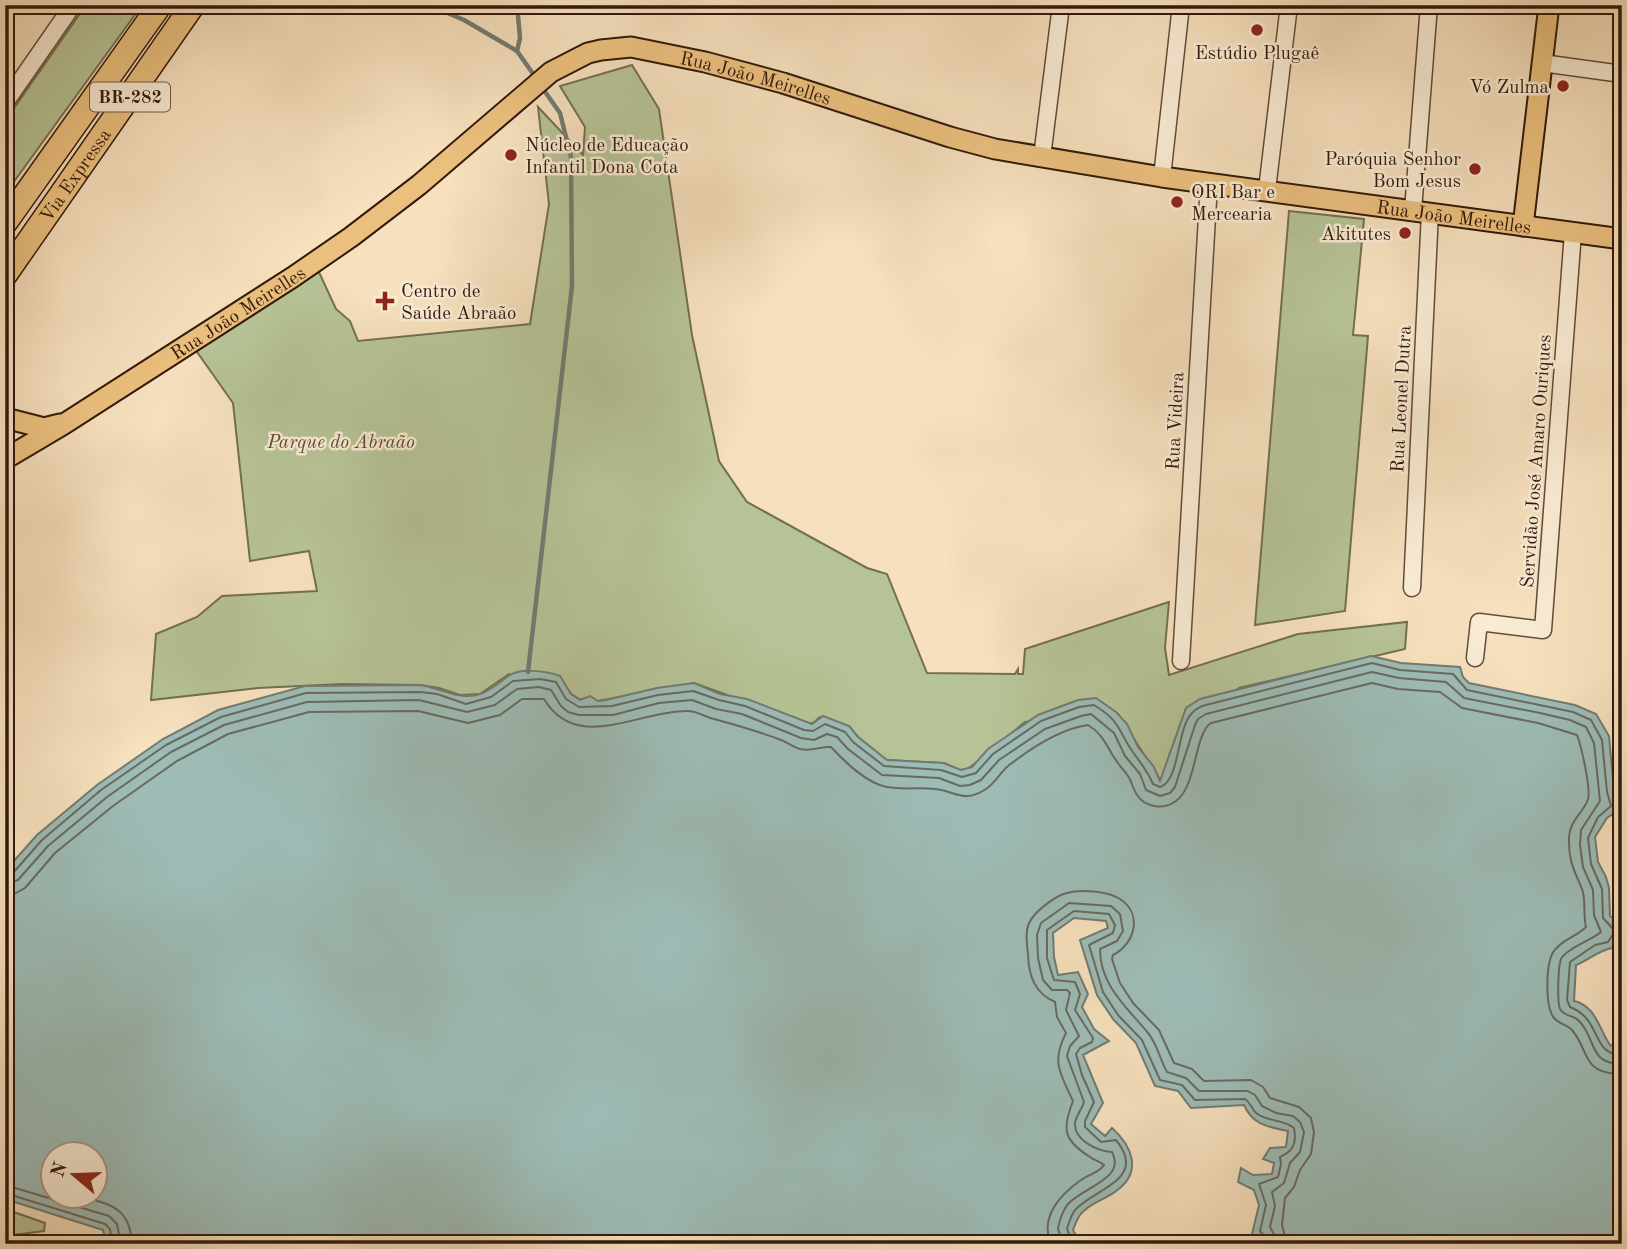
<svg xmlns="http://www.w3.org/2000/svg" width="1627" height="1249" font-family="'Old Standard TT',serif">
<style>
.green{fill:#b6c396;stroke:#746e51;stroke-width:2}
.water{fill:#9dbcb6;stroke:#727b72;stroke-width:2;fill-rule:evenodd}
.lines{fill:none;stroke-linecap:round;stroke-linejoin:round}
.shore{stroke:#686a61;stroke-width:2}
.stream{stroke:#727b72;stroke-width:4.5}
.minor-casing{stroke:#634b38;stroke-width:19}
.major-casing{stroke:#32190c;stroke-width:23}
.highway-casing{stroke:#32190c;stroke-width:26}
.minor{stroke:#f9ebd4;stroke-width:16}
.major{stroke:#ebc07e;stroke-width:19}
.highway{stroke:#ebc07e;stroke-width:23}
.poi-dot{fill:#8f2418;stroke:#f9ebd4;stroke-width:2.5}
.labels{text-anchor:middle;stroke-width:5;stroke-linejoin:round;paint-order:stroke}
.shield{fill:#f9ebd4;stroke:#6e5848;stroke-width:2}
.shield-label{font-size:18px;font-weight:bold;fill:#32190c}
.poi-label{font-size:19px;fill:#32190c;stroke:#f9ebd4;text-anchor:end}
.street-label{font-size:19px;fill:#32190c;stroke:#f9ebd4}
.park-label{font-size:19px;font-style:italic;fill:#5a4c35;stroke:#f9ebd4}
</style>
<rect width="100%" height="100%" fill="#f6e0bd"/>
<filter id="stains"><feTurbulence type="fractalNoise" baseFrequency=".00286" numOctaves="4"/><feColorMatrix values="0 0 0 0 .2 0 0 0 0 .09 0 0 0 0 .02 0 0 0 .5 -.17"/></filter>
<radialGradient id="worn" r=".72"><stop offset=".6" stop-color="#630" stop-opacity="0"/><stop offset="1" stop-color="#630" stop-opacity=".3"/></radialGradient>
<g class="green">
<path d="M86,5H142L5,194V121Z"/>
<path d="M632,65L659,109L692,335L719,461L747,502L867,568L887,574L927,673L1015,674L1018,669V674H1023L1025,649L1169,602L1165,648L1169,675L1298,634L1407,622L1405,649L1239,688L1173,747L1161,781L1118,714L1025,722L968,769L960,770L944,763L886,760L858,737L849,726L820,717L813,723H806L694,683L598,701L579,699L571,694L509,674L480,694L460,695L439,688L420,685L342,684L258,688L151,700L156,634L197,617L222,596L317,591L309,551L250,561L233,403L195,349L318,270L336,309L350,321L358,341L530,324L549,204L538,107L583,155L585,127L560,86Z"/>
<path d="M1289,211L1364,219L1353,335L1368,336L1345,611L1255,625Z"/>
<path d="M5,1209L45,1223L44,1231L5,1236Z"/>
</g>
<path class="water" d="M1371,656L1401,663L1460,667L1463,677L1469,683L1575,705L1596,714L1609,736L1614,791L1620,809L1607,818L1595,837L1598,862L1606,877L1609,888L1610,916L1620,923L1621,931L1612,948C1597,951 1589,960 1576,965L1574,1001C1596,1006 1599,1029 1610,1045L1622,1048V1093L1618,1102L1622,1104V1244H1263L1252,1234L1259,1205L1254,1190L1238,1182L1241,1168L1253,1175L1272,1174L1274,1163L1263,1159L1270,1148L1286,1147L1288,1131C1268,1127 1253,1125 1244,1105L1191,1108L1178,1091L1155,1086L1136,1043L1113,1019L1097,995L1080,940L1108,928L1106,921L1074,918L1053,933L1054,957L1058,975L1078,972L1088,994L1082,1007L1094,1029L1109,1041L1083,1055L1103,1103L1091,1124L1105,1136L1112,1128C1132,1146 1143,1172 1116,1191C1105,1200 1089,1203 1080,1215C1077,1219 1075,1225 1073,1230L1081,1244H106L103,1230L5,1199V871L37,835L97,785L163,739L218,710L305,686L420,685C436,687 454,697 468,696C485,696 494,686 507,677C519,667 546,671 560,676L571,694L580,700L590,696L598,701L606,700L657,688L694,683L720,694L747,699L812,724L823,716L849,726L858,737L887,760L943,763L961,770L972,767L988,749L1038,715L1078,700L1096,698L1116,712L1127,724L1138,747L1154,767L1160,781L1186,708L1200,699ZM52,1154H94V1196H52Z"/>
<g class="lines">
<g class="shore">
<path d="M5,875L13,873L42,840L101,790L166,745L221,717L306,693L420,692L437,694L466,704L491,697L513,681L540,679L556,682L566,699L579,707L612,706L658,695L693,691L719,700L745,706L804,730L813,731L825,724L845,732L853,742L884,766L941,770L962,777L976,773L993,754L1041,721L1079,707L1094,705C1120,721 1117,728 1132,751C1140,762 1147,770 1153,784L1160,787C1181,780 1176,727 1193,712C1195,709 1199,708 1202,706L1372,663L1400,670L1453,674L1467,690L1573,712L1591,720L1602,740L1607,792L1611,806L1598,817L1588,838L1591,864L1602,889L1603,918L1615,931L1608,942L1595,945L1570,962L1567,1000L1570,1007C1602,1019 1591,1055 1622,1055"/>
<path d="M5,884L18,880L48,846L107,797L171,752L224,725L307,702L419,700L467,712L495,705L517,689L539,687L551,690L561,706L568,712L579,715H613L659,703L692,700L716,709L742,714L801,738L814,740L827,734L837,737L848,749L882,775L939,778L960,786L970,785L981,780L999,760L1045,729L1081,716L1091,714L1114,733L1125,756L1140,774L1146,790L1160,796L1170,793L1175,787L1195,725L1198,719L1206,714L1372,672L1399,678L1446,682L1464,698L1540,713L1570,720L1586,727L1594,743L1600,801L1581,830L1580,845L1583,867L1593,890L1594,915L1601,932C1592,940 1567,948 1561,959C1558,967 1557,1002 1560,1009C1565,1017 1573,1015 1578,1020C1597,1037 1587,1064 1622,1064"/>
<path d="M5,894L16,893L25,888L55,853L113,806L177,761L228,734L309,712L418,711L468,723L500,715L522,699H544C577,754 639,710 688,711C697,711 705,717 714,719C736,725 758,731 781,740C787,742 793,747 800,749C812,752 821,746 831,747C845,762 866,783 887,787C903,790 919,787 935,789C956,791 963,804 986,789C995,783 1000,773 1008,766C1031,748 1059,729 1088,725C1105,735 1107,749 1118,763C1121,768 1125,771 1128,776C1132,782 1133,789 1137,795C1146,808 1164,810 1176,801C1197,786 1194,734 1211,723L1372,683L1398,689L1440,692L1462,708L1538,723L1577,735C1581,745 1591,788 1588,799C1584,812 1570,820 1569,837C1568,860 1574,870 1582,889C1586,898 1583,915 1586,927C1576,937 1559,941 1552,954C1546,967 1545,1007 1554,1018C1559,1024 1568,1025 1572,1030C1590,1051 1581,1074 1622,1074"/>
<path d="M5,1185L109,1216L117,1224L121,1244"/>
<path d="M5,1193L105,1224L110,1229L112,1244"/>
<path d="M81,1196C111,1205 130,1207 132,1244"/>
<path d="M1051,1244C1039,1217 1061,1194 1081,1180C1089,1174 1099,1173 1104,1165C1100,1161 1095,1161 1090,1157C1063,1140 1062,1129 1073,1101C1060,1073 1051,1062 1066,1033L1057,1017L1055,1002C1035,993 1029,977 1028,955C1027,944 1025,932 1029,923C1035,911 1055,896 1067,893C1080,889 1108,891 1120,899C1143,914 1135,944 1113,955L1112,959L1120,983L1133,1003L1159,1030L1174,1063L1192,1069L1204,1081L1251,1080L1263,1087L1270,1098L1299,1107L1311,1118L1314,1132L1311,1154L1300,1170L1294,1187L1285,1198L1282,1225L1287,1244"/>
<path d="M1063,1244L1058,1229C1059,1221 1063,1210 1068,1204C1085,1186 1126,1179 1112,1152C1098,1151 1074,1141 1075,1123C1076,1116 1082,1109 1084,1102L1067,1056L1070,1046L1079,1036L1066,1010L1070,993L1067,990H1052L1043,980L1038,958L1037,935L1041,923L1069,903L1111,906L1120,914L1123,931L1117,941L1100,949C1100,986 1127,1007 1148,1033C1157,1043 1160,1060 1167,1072L1186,1078L1199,1091H1248L1255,1095L1262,1106L1276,1113L1293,1116L1300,1122L1304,1132L1300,1152L1290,1163L1284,1183L1272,1192L1275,1206L1270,1227L1275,1236L1276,1244"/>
<path d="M1073,1244L1067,1229C1069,1223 1071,1214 1076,1209C1096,1188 1148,1179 1116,1140L1101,1142L1085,1127V1121L1094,1102L1082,1075L1076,1054L1080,1048L1092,1042L1093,1038L1075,1010L1080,994L1075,982L1054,980L1047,958V930L1074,911L1109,914L1115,925L1113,933L1089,945L1103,992L1118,1015L1142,1040L1160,1080L1182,1085L1195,1100L1245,1099C1251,1103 1251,1108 1256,1113C1267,1122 1284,1119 1294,1128C1297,1144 1293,1151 1280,1157L1281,1164L1278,1177L1259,1184L1266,1205L1260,1231L1266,1238L1267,1244"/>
</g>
<g class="stream">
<path d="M429,5L464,20L517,51"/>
<path d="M517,5L520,38L517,51L536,78"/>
<path d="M528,672L572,286L571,157L560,113L541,86"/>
</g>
<g class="minor-casing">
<g id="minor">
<path d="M1542,63L1622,74"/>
<path d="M5,103L73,5"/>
<path d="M1042,157L1061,5"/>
<path d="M1162,177L1181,5"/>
<path d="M1267,190L1289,5"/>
<path d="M1413,210L1429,5"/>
<path d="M1412,588L1430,212"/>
<path d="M1475,658L1479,622L1543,630L1573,232"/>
<path d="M1181,661L1209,183"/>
</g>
</g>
<g class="major-casing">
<g id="major">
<path d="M1523,226L1549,5"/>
<path d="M5,418L44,428L60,424"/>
<path id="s1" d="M5,459L64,424L293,277L351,237L419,185L551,72L588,53L601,50L631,47L705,62L783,83L950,137L995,149L1162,177L1622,239"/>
</g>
</g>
<g class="highway-casing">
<g id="highway">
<path d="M5,223L160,5"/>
<path id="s2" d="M5,275L193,5"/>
</g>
</g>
<use href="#minor" class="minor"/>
<use href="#major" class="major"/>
<use href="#highway" class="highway"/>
</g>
<g class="poi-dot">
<circle cx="1257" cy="30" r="7"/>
<circle cx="1563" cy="86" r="7"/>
<circle cx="511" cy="155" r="7"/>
<circle cx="1475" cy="169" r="7"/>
<circle cx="1177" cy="202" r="7"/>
<circle cx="1405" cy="233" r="7"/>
<path d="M381.5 290.5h7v7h7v7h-7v7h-7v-7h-7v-7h7z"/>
</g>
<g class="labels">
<rect class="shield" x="90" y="82.5" width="80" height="29" rx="5"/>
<g class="shield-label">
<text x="130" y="103">BR-282</text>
</g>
<g class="poi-label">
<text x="1257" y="59" text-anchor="middle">Estúdio Plugaê</text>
<text x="1549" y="93">Vó Zulma</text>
<text x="525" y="151" text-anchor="start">Núcleo de Educação<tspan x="525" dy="22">Infantil Dona Cota</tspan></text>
<text x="1461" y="165">Paróquia Senhor<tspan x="1461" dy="22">Bom Jesus</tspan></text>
<text x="1191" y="198" text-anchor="start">ORI Bar e<tspan x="1191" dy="22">Mercearia</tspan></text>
<text x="1391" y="240">Akitutes</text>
<text x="401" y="297" text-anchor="start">Centro de<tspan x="401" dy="22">Saúde Abraão</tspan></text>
</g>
<g class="street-label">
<text dy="7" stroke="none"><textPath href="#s1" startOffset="884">Rua João Meirelles</textPath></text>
<text dy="7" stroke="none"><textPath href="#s2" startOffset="122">Via Expressa</textPath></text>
<text dy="7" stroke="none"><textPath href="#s1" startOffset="1598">Rua João Meirelles</textPath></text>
<text dy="7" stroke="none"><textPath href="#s1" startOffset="275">Rua João Meirelles</textPath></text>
<text transform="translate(1400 399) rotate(-87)" y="7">Rua Leonel Dutra</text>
<text transform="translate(1174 421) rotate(-87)" y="7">Rua Videira</text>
<text transform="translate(1535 461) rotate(-86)" y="7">Servidão José Amaro Ouriques</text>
</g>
<g class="park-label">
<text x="341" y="448">Parque do Abraão</text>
</g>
</g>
<rect width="1627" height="1249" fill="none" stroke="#f6e0bd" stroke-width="28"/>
<rect x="7" y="7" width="1613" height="1235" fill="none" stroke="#32190c" stroke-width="3.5"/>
<rect x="14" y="14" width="1599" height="1221" fill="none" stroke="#32190c" stroke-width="2"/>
<g transform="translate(74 1175) rotate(289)"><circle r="33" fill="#f9ebd4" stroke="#a99784" stroke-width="2"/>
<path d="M0-5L12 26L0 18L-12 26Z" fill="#8f2418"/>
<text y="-10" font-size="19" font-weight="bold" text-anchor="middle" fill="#32190c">N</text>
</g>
<rect width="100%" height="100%" filter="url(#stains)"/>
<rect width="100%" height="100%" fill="url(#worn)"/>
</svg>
